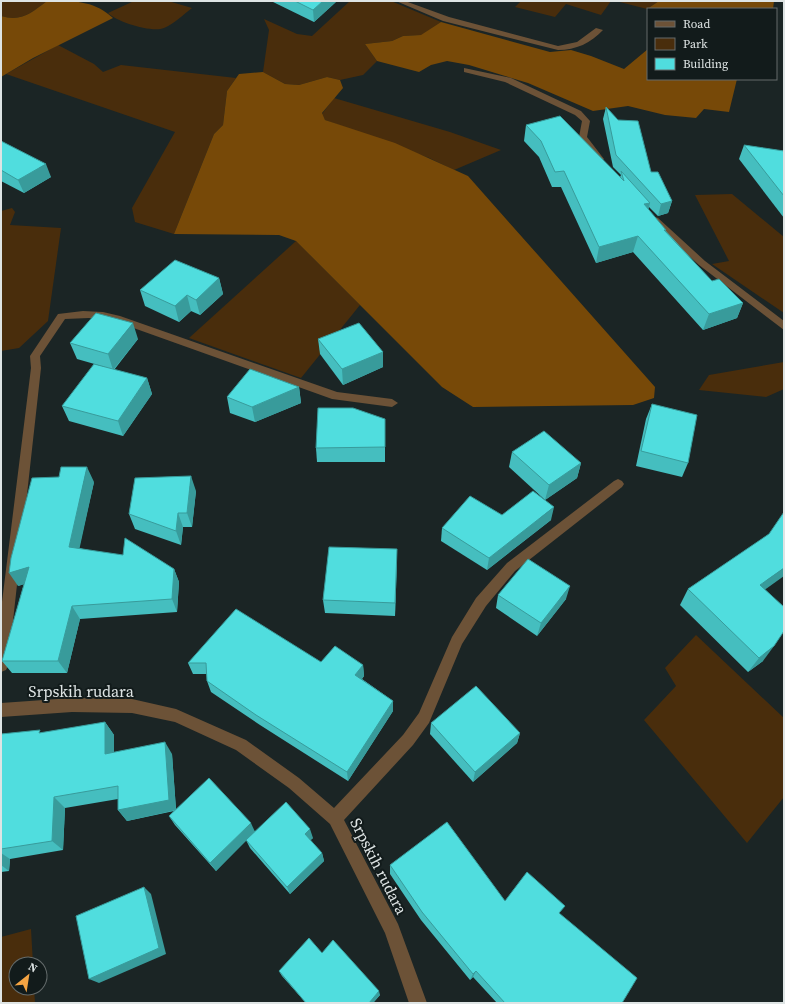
<svg xmlns="http://www.w3.org/2000/svg" width="785" height="1004" font-family="'Source Serif 4',serif">
<style>
.green{fill:#492d0c}
.forest{fill:#774908}
.lines{fill:none;stroke-linecap:round;stroke-linejoin:round}
.minor{fill:#6c5237;fill-rule:evenodd}
.wall{fill:#45bebf}
.shaded-wall{fill:#389b9b}
.building{fill:#50ddde;stroke:#389b9b}
.labels{text-anchor:middle;stroke-width:4;stroke-linejoin:round;paint-order:stroke}
.near-street-label{font-size:16px;fill:#dee4e4;stroke:#121b1b}
</style>
<rect width="100%" height="100%" fill="#1b2525"/>
<g class="green">
<path d="M1,1H47C31,13 22,22 1,16Z"/>
<path d="M134,1H168L192,8C184,14 174,24 164,28C152,33 117,22 108,13Z"/>
<path d="M350,1H391L441,22L422,35L403,36L392,41L365,44L377,61L363,75L340,80L327,77L299,85L285,84L263,72L269,30L264,19L297,34L312,36Z"/>
<path d="M521,1H611L601,15L566,4L555,17L515,7Z"/>
<path d="M616,1H659L647,9Z"/>
<path d="M58,45L94,64L103,72L121,65L236,78L227,91L223,125L214,134L174,234L135,222L132,208L175,132L6,74Z"/>
<path d="M334,98L450,132L501,150L454,170L429,158L325,120L322,114Z"/>
<path d="M732,194L784,237V313L712,264L729,261L695,195Z"/>
<path d="M12,208L15,212L10,225L61,228L48,321L19,348L1,351V211Z"/>
<path d="M296,241L360,305L301,378L189,338Z"/>
<path d="M784,362V389L766,397L699,390L709,375Z"/>
<path d="M696,635L784,718V797L747,843L644,720L676,686L665,668Z"/>
<path d="M31,929L33,964H16V988H34L35,1003H1V937Z"/>
</g>
<g class="forest">
<path d="M47,1C73,1 94,0 113,18L33,58L1,77V16C22,22 31,13 47,1Z"/>
<path d="M659,1H774L773,9H647Z"/>
<path d="M441,22L550,52L571,50L591,56L624,69L648,49V79H737L729,112L704,109L696,118L665,115L628,106L593,111L528,83L469,65L447,61L431,65L419,72L377,61L365,44L392,41L403,36L421,35Z"/>
<path d="M263,72L285,84L299,85L327,77L340,80L343,88L322,113L325,120L395,143L468,176L655,387L654,398L633,405L473,407L442,387L296,241L279,235L174,234L214,134L223,125L227,91L239,74Z"/>
</g>
<g class="lines">
<g class="minor">
<path d="M396,1H405L449,17L558,46L577,42L596,28L603,30C591,43 576,50 558,50L443,21Z"/>
<path d="M464,68L511,78L581,111L590,121L587,137L604,159L600,162L597,161L579,137L582,121L575,115L505,82L464,72Z"/>
<path d="M655,217L658,218L705,261L784,321V330L699,265L652,222V218Z"/>
<path d="M83,311L103,312L120,316L337,392L392,399L398,403L392,407L332,399L114,321L89,318L65,319L40,356L41,368L8,666L6,670L1,672V610L31,368L30,356L58,314Z"/>
<path d="M618,479L622,481L624,484L622,487L515,571L486,606L462,644L429,723L413,745L344,820L398,924L427,1003H409L385,933L330,824L289,788L236,750L175,722L132,713L72,712L1,717V703L72,698L132,699L176,709L246,740L299,778L334,808L403,735L419,713L452,637L476,598L507,563L614,481Z"/>
</g>
</g>
<g class="wall">
<path d="M271,1H337L314,22Z"/>
<path d="M606,107L618,120L651,172L672,201L668,213L658,216L649,207L648,209L666,231L712,281L743,303L737,318L703,330L633,252L596,263L561,187H552L539,157L524,141L526,125L620,177L621,175L613,167L603,119Z"/>
<path d="M1,141L51,177L24,193L1,181Z"/>
<path d="M744,145L784,151V218L739,159Z"/>
<path d="M219,278L223,294L200,315L191,311L179,322L145,306L140,290Z"/>
<path d="M138,339L114,370L147,378L152,394L123,436L69,421L62,406L105,367L77,359L70,343Z"/>
<path d="M318,339L383,352V367L343,385L320,354Z"/>
<path d="M299,387L301,403L255,422L230,413L227,397Z"/>
<path d="M652,404L688,463L682,477L636,466L646,419Z"/>
<path d="M385,419V462H317L316,448Z"/>
<path d="M512,452L581,463L577,478L545,500L509,467Z"/>
<path d="M94,482L79,548L174,569L179,582L177,612L80,619L67,673H12L2,661L24,584L18,586Z"/>
<path d="M196,491L192,527H183L181,545L135,529L129,514Z"/>
<path d="M502,515L551,520L487,570L441,541L442,528Z"/>
<path d="M769,534L765,590L763,661L748,672L680,605L688,589Z"/>
<path d="M397,549L395,616L325,613L323,600Z"/>
<path d="M498,595L566,599L537,636L496,608Z"/>
<path d="M321,662L363,665L364,676L362,679L393,701V711L348,781L260,725L211,692L207,681V674H193L188,663Z"/>
<path d="M105,722L114,735V752L172,754L176,809L255,831L313,838L310,840L322,853L324,861L290,894L250,848L246,840L216,871L175,825L169,816L174,811L127,821L118,810V799L65,808L63,850L10,859L9,871L1,872V734L42,733Z"/>
<path d="M431,723L520,733L517,743L473,782L430,734Z"/>
<path d="M390,865L505,901L559,913L622,1003H497L473,977L470,980L421,920L390,874Z"/>
<path d="M322,953L380,995L373,1003H306L282,976L279,971Z"/>
</g>
<g class="shaded-wall">
<path d="M323,1H337L314,22L313,10Z"/>
<path d="M46,164L51,177L24,193L18,180Z"/>
<path d="M672,201L668,213L658,216L661,204Z"/>
<path d="M650,203L646,219L644,204Z"/>
<path d="M638,236L633,252L596,263L599,247Z"/>
<path d="M219,278L223,294L200,315L196,300Z"/>
<path d="M187,295L191,311L179,322L175,306Z"/>
<path d="M743,303L737,318L703,330L709,314Z"/>
<path d="M133,323L138,339L113,370L108,354Z"/>
<path d="M383,352V367L343,385L342,369Z"/>
<path d="M147,378L152,394L123,436L118,421Z"/>
<path d="M299,387L301,403L255,422L252,407Z"/>
<path d="M581,463L577,478L545,500L549,485Z"/>
<path d="M87,467L94,482L77,560L69,547Z"/>
<path d="M191,476L196,491L192,527L187,513Z"/>
<path d="M554,507L551,520L487,570L489,558Z"/>
<path d="M178,513L183,527L181,545L176,531Z"/>
<path d="M397,549V563L395,616V603Z"/>
<path d="M29,567L38,580L18,586L9,573Z"/>
<path d="M784,568V576L749,601L760,585Z"/>
<path d="M174,569L179,582L177,612L172,599Z"/>
<path d="M570,586L566,599L537,636L541,623Z"/>
<path d="M72,606L80,619L67,673L58,661Z"/>
<path d="M774,646L763,661L748,672L759,658Z"/>
<path d="M363,665L364,676L356,686L355,675Z"/>
<path d="M393,701V711L348,781L347,772Z"/>
<path d="M105,722L114,735V766L105,754Z"/>
<path d="M520,733L517,743L473,782L475,772Z"/>
<path d="M165,742L172,754L176,810L127,821L118,810Z"/>
<path d="M54,797L65,808L63,850L52,841Z"/>
<path d="M251,823L255,832L216,871L210,863Z"/>
<path d="M310,829L313,838L308,843L305,834Z"/>
<path d="M1,853L10,859L9,871L1,865Z"/>
<path d="M322,853L324,861L290,894L287,887Z"/>
<path d="M144,887L151,894L166,954L99,983L89,979Z"/>
<path d="M476,971L473,977L470,980L473,974Z"/>
<path d="M379,991L380,995L373,1003H369Z"/>
</g>
<g class="building">
<path d="M295,1H323L313,10Z"/>
<path d="M606,107L618,120L638,121L651,172H658L672,201L661,204L616,155Z"/>
<path d="M560,116L624,181L621,171L650,203L644,204L666,230H664L712,281L719,279L743,303L709,314L638,236L599,247L564,171L555,172L541,141L526,125Z"/>
<path d="M1,141L46,164L18,180L1,170Z"/>
<path d="M744,145L784,151V196Z"/>
<path d="M175,260L219,278L196,300L187,295L175,306L140,290Z"/>
<path d="M96,313L133,323L108,354L70,343Z"/>
<path d="M359,323L383,352L342,369L318,339Z"/>
<path d="M94,364L147,378L118,421L62,406Z"/>
<path d="M250,369L299,387L252,407L227,397Z"/>
<path d="M652,404L697,415L688,463L641,451Z"/>
<path d="M318,408H353L385,419V447L316,448Z"/>
<path d="M544,431L581,463L549,485L512,452Z"/>
<path d="M61,467H87L69,547L123,555L125,538L174,569L172,599L72,606L58,661H2L29,567L9,573L11,558L32,478L59,477Z"/>
<path d="M191,476L187,513H178L176,531L129,514L135,478Z"/>
<path d="M533,491L554,507L489,558L442,528L470,496L502,515Z"/>
<path d="M784,512V568L760,585L784,607V631L774,646L759,658L688,589L769,534Z"/>
<path d="M329,547L397,549L395,603L323,600Z"/>
<path d="M528,559L570,586L541,623L498,595Z"/>
<path d="M236,609L321,662L335,646L363,665L355,675L393,701L347,772L256,715L207,681L206,663H188Z"/>
<path d="M476,686L520,733L475,772L431,723Z"/>
<path d="M105,722V754L165,742L169,800L118,810V786L54,797L52,841L1,849V734L40,730L39,733Z"/>
<path d="M209,778L251,823L210,863L169,816Z"/>
<path d="M286,802L310,829L305,834L322,853L287,887L246,840Z"/>
<path d="M447,822L505,901L527,872L565,906L559,913L637,978L622,1003H505L476,971L473,974L422,912L390,865Z"/>
<path d="M144,887L159,948L89,979L76,916Z"/>
<path d="M309,938L322,953L333,940L379,991L369,1003H306L279,971Z"/>
</g>
<g class="labels">
<g class="near-street-label">
<text x="81" y="697">Srpskih rudara</text>
<text transform="translate(379 866) rotate(63)" y="6">Srpskih rudara</text>
</g>
</g>
<rect width="785" height="1004" fill="none" stroke="#dee4e4" stroke-width="4"/>
<rect x="647" y="8" width="130" height="72" fill="#121b1b" stroke="#646b6b"/>
<rect x="655" y="21" width="20" height="6" fill="#6c5237" stroke="#646b6b"/>
<text x="683" y="28" font-size="12" fill="#dee4e4">Road</text>
<rect x="655" y="38" width="20" height="12" fill="#492d0c" stroke="#646b6b"/>
<text x="683" y="48" font-size="12" fill="#dee4e4">Park</text>
<rect x="655" y="58" width="20" height="12" fill="#50ddde" stroke="#646b6b"/>
<text x="683" y="68" font-size="12" fill="#dee4e4">Building</text>
<g transform="translate(28 976) rotate(30)"><circle r="19" fill="#121b1b" stroke="#646b6b"/>
<path d="M0-3L7 15L0 10L-7 15Z" fill="#f4a443"/>
<text y="-6" font-size="11" font-weight="bold" text-anchor="middle" fill="#dee4e4">N</text>
</g>
</svg>
